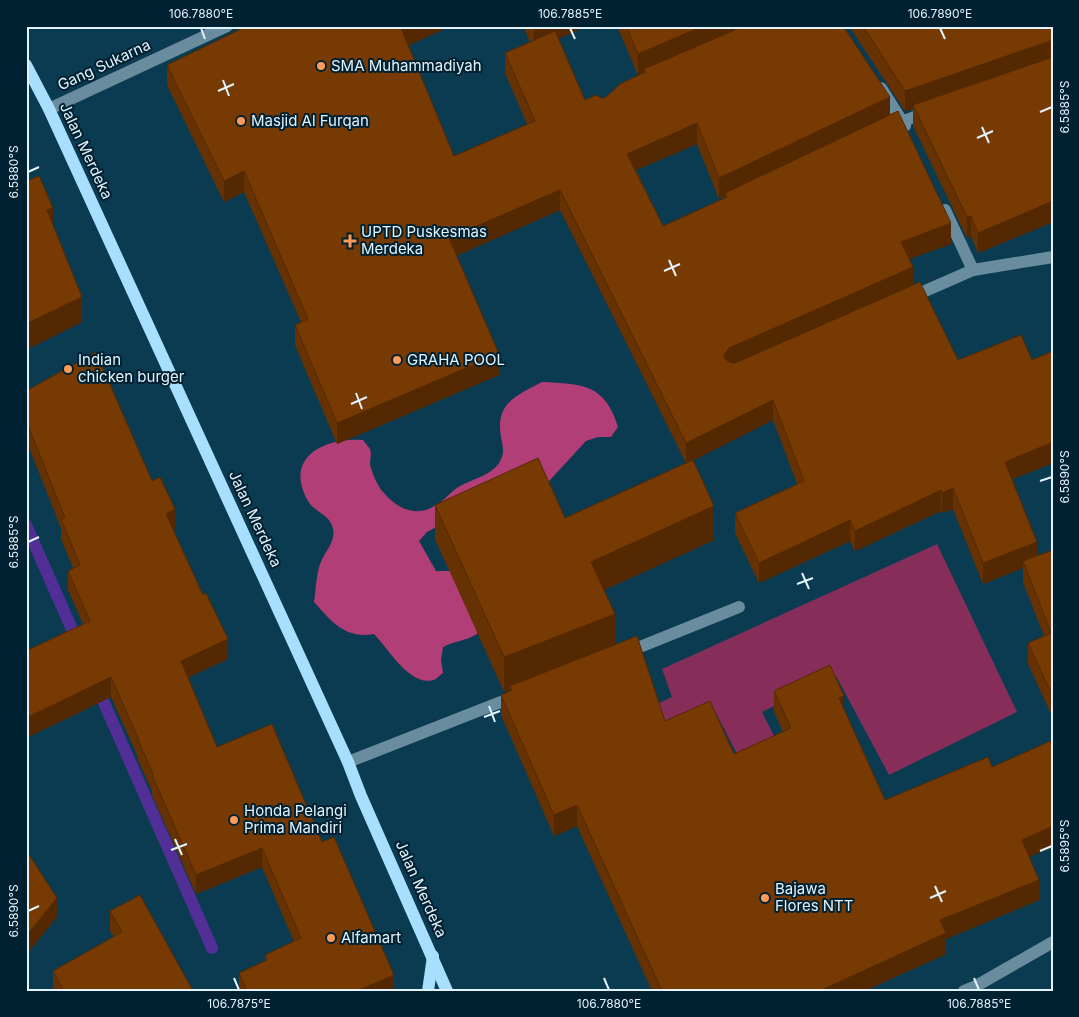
<svg xmlns="http://www.w3.org/2000/svg" width="1079" height="1017" font-family="Inter,sans-serif">
<style>
.green{fill:#862e59}
.forest{fill:#b13e77}
.lines{fill:none;stroke-linecap:round;stroke-linejoin:round}
.stream{stroke:#522f97;stroke-width:12}
.minor{stroke:#6a8c9f;stroke-width:12}
.major{stroke:#a8dffe;stroke-width:12}
.wall{fill:#673203;fill-rule:evenodd}
.shaded-wall{fill:#542902}
.building{fill:#783a03;stroke:#542902}
.ticks{fill:none;stroke:#e3f3fc;stroke-width:2}
.poi-dot{fill:#fe9b58;stroke:#002132;stroke-width:2}
.labels{text-anchor:middle;stroke-width:4;stroke-linejoin:round;paint-order:stroke}
.street-label{font-size:15px;fill:#e3f3fc;stroke:#002132}
.poi-label{font-size:15px;fill:#e3f3fc;stroke:#002132;text-anchor:start}
.neatline{fill:none;stroke:#e3f3fc;stroke-width:2}
.ticks-label{font-size:12px;text-anchor:middle;fill:#e3f3fc}
</style>
<rect width="100%" height="100%" fill="#0a3b51"/>
<path class="green" d="M937,544L1017,712L889,775L836,676L762,712L777,742L738,756L714,709L632,749L623,720L672,697L662,669Z"/>
<path class="forest" d="M542,382C581,384 605,383 618,427L611,437H598L586,441L550,480L537,498L438,526L427,532L419,541L436,571H451L478,621L477,634C466,641 454,641 443,647L441,660L443,673C440,675 436,680 433,680C410,687 388,648 374,634C345,639 332,622 314,602C316,590 316,576 320,564C324,552 336,542 333,529C331,515 314,512 308,501C283,457 325,437 363,440C365,443 368,446 370,449C372,454 370,459 370,464C372,473 377,485 383,492C400,512 421,519 443,500C449,495 453,490 460,486C473,479 491,475 499,463C505,453 503,448 501,437C495,403 516,396 542,382Z"/>
<g class="lines">
<g class="stream">
<path d="M26,525L78,643"/>
<path d="M97,687L212,948"/>
</g>
<g class="minor">
<path d="M881,88L905,126"/>
<path d="M49,109L227,26"/>
<path d="M888,127L930,111"/>
<path d="M945,210L973,270L1053,257"/>
<path d="M909,298L973,270"/>
<path d="M625,653L739,607"/>
<path d="M348,762L516,696"/>
<path d="M964,991L976,986L1053,942"/>
</g>
<g class="major">
<path d="M26,65L49,109L348,762L361,796L447,991"/>
<path d="M428,991L433,956"/>
</g>
</g>
<g class="wall">
<path d="M523,26H587L558,39L585,100L605,98L644,73V72L638,75L617,26H843L890,115L951,244L909,259L913,285L958,360H1032L1053,351V463L1012,479L1037,556L1053,550V718L1028,664V643L1044,636L1023,582V568L983,584L953,509L942,513L941,511L855,551L850,541L759,583L735,533V513L797,484L773,420L693,460L714,540L604,590L615,644L665,721L734,754L783,732L774,712V691L844,709L885,800L1030,857L1039,900L946,939V954L864,991H652L577,826L554,836L501,715V695L510,691V689L504,692L435,539V505L565,518L686,463L560,210L456,256L499,375L337,444L295,345V325L301,322L244,192L224,202L167,85V65L408,45L454,156L527,124L505,73V53L530,42ZM697,144L719,199L725,196V198L663,226L636,170Z"/>
<path d="M849,26H1053V222L978,253L971,236L967,238L913,126V109L905,111Z"/>
<path d="M26,391L152,481L175,529L173,530L228,659L188,677L217,747L322,842L394,991H239V973L265,961V955L294,942L262,867L196,894L152,795V791L138,760V757L111,697L26,738V651L83,624L68,590V571L73,568L61,539V528L26,440Z"/>
<path d="M110,911L193,991H53V971L114,937L110,931Z"/>
</g>
<g class="shaded-wall">
<path d="M405,26H451L401,49V28Z"/>
<path d="M541,26H587L534,50V30Z"/>
<path d="M703,26H751L644,69V72L638,75V54Z"/>
<path d="M1050,41V61L913,105V109L905,111V91Z"/>
<path d="M890,97V118L725,193V196L719,199V178Z"/>
<path d="M697,123V144L627,174V154Z"/>
<path d="M244,171V192L224,202V181Z"/>
<path d="M560,190V210L449,259V238Z"/>
<path d="M1053,201V222L978,253V233Z"/>
<path d="M53,208V234L47,210Z"/>
<path d="M971,216V236L967,238V217Z"/>
<path d="M951,223V244L901,262V242Z"/>
<path d="M913,267V288L724,376V355L729,348Z"/>
<path d="M82,297V322L26,350V324Z"/>
<path d="M499,354V375L337,444V423Z"/>
<path d="M773,400V420L686,464V443Z"/>
<path d="M1053,442V463L1005,482V462Z"/>
<path d="M953,488V509L942,513V493Z"/>
<path d="M941,490V511L855,551V531Z"/>
<path d="M714,506V540L591,596V562Z"/>
<path d="M175,509V529L166,533V514Z"/>
<path d="M850,520V541L759,583V563Z"/>
<path d="M1037,542V562L1023,561V568L983,584V563Z"/>
<path d="M615,614V648L510,686V689L504,692V657Z"/>
<path d="M228,639V659L181,681V661Z"/>
<path d="M111,677V697L26,738V718Z"/>
<path d="M844,696V716L839,698Z"/>
<path d="M577,805V826L554,836V815Z"/>
<path d="M1053,826V847L1022,860V840Z"/>
<path d="M262,848V867L196,894V875Z"/>
<path d="M1039,880V900L946,939V954L864,991H819L940,920Z"/>
<path d="M57,898V917L26,955V936Z"/>
<path d="M394,975V991H357Z"/>
</g>
<g class="building">
<path d="M247,26H405L401,28L454,156L535,121L505,53L555,31L585,100L596,95L601,98H605L620,84L645,72L644,69L744,26H843L890,97L719,178L697,123L627,154L663,226L727,197L725,193L898,111L951,223L901,242L913,267L729,348L724,355L725,359L731,363H735L920,282L958,360L1021,335L1032,360L1053,351V442L1005,462L1037,542L983,563L953,488L942,493L941,490L855,531L850,520L759,563L735,513L804,481L773,400L686,443L560,190L449,238L499,354L337,423L295,325L308,319L244,171L224,181L167,65Z"/>
<path d="M533,26H541L534,30Z"/>
<path d="M626,26H703L638,54Z"/>
<path d="M863,26H1053V41H1050L905,91Z"/>
<path d="M1053,57V201L978,233L971,216L967,217L913,105Z"/>
<path d="M39,176L53,208L47,210L82,297L26,324V178L27,181Z"/>
<path d="M96,352L152,481L160,477L175,509L166,514L203,595L206,593L228,639L181,661L217,747L272,724L322,842L334,837L394,975L357,991H247L239,973L267,960L265,955L301,938L262,848L196,875L152,775L153,774L138,740H139L111,677L26,718V651L90,621L68,571L80,565L61,519L65,518L26,420V391Z"/>
<path d="M538,458L565,518L693,460L714,506L591,562L615,614L504,657L435,505Z"/>
<path d="M1053,550V697L1028,643L1051,633L1023,561Z"/>
<path d="M637,636L665,721L710,701L734,754L791,728L774,691L830,665L844,696L839,698L885,800L988,757L992,767L1053,740V826L1022,840L1039,880L940,920L946,933L819,991H662L577,805L554,815L501,695L512,690L510,686Z"/>
<path d="M26,850L57,898L26,936Z"/>
<path d="M140,895L193,991H64L53,971L122,932L110,911Z"/>
</g>
<path class="ticks" d="M201,28L205,39M570,28L575,39M940,28L945,39M223,80L229,96M218,91L234,84M1040,112L1052,107M982,127L989,143M977,138L993,131M28,172L39,167M669,260L676,276M664,271L680,264M356,393L362,409M351,404L367,397M1040,481L1052,477M28,542L39,537M802,573L809,589M797,584L813,578M489,706L495,722M484,717L500,711M175,839L182,855M171,850L187,844M1040,851L1052,846M935,886L942,902M930,898L946,891M28,911L39,906M234,978L239,990M604,978L609,990M974,978L979,990"/>
<g class="poi-dot">
<circle cx="321" cy="66" r="5"/>
<circle cx="241" cy="121" r="5"/>
<path d="M347.5 233.5h5v5h5v5h-5v5h-5v-5h-5v-5h5z"/>
<circle cx="397" cy="360" r="5"/>
<circle cx="68" cy="369" r="5"/>
<circle cx="234" cy="820" r="5"/>
<circle cx="765" cy="898" r="5"/>
<circle cx="331" cy="938" r="5"/>
</g>
<g class="labels">
<g class="street-label">
<text transform="translate(104 65) rotate(-25)" y="5">Gang Sukarna</text>
<text transform="translate(86 151) rotate(65)" y="5">Jalan Merdeka</text>
<text transform="translate(255 519) rotate(65)" y="5">Jalan Merdeka</text>
<text transform="translate(421 889) rotate(66)" y="5">Jalan Merdeka</text>
</g>
<g class="poi-label">
<text x="331" y="71">SMA Muhammadiyah</text>
<text x="251" y="126">Masjid Al Furqan</text>
<text x="361" y="237">UPTD Puskesmas<tspan x="361" dy="17">Merdeka</tspan></text>
<text x="78" y="365">Indian<tspan x="78" dy="17">chicken burger</tspan></text>
<text x="407" y="365">GRAHA POOL</text>
<text x="244" y="816">Honda Pelangi<tspan x="244" dy="17">Prima Mandiri</tspan></text>
<text x="775" y="894">Bajawa<tspan x="775" dy="17">Flores NTT</tspan></text>
<text x="341" y="943">Alfamart</text>
</g>
</g>
<rect width="1079" height="1017" fill="none" stroke="#002132" stroke-width="55"/>
<rect x="28" y="28" width="1024" height="962" class="neatline"/>
<g class="ticks-label">
<text x="201" y="18">106.7880°E</text>
<text x="570" y="18">106.7885°E</text>
<text x="940" y="18">106.7890°E</text>
<text transform="translate(1065 107) rotate(-90)" y="4">6.5885°S</text>
<text transform="translate(14 172) rotate(-90)" y="4">6.5880°S</text>
<text transform="translate(1065 477) rotate(-90)" y="4">6.5890°S</text>
<text transform="translate(14 542) rotate(-90)" y="4">6.5885°S</text>
<text transform="translate(1065 846) rotate(-90)" y="4">6.5895°S</text>
<text transform="translate(14 911) rotate(-90)" y="4">6.5890°S</text>
<text x="239" y="1008">106.7875°E</text>
<text x="609" y="1008">106.7880°E</text>
<text x="979" y="1008">106.7885°E</text>
</g>
</svg>
